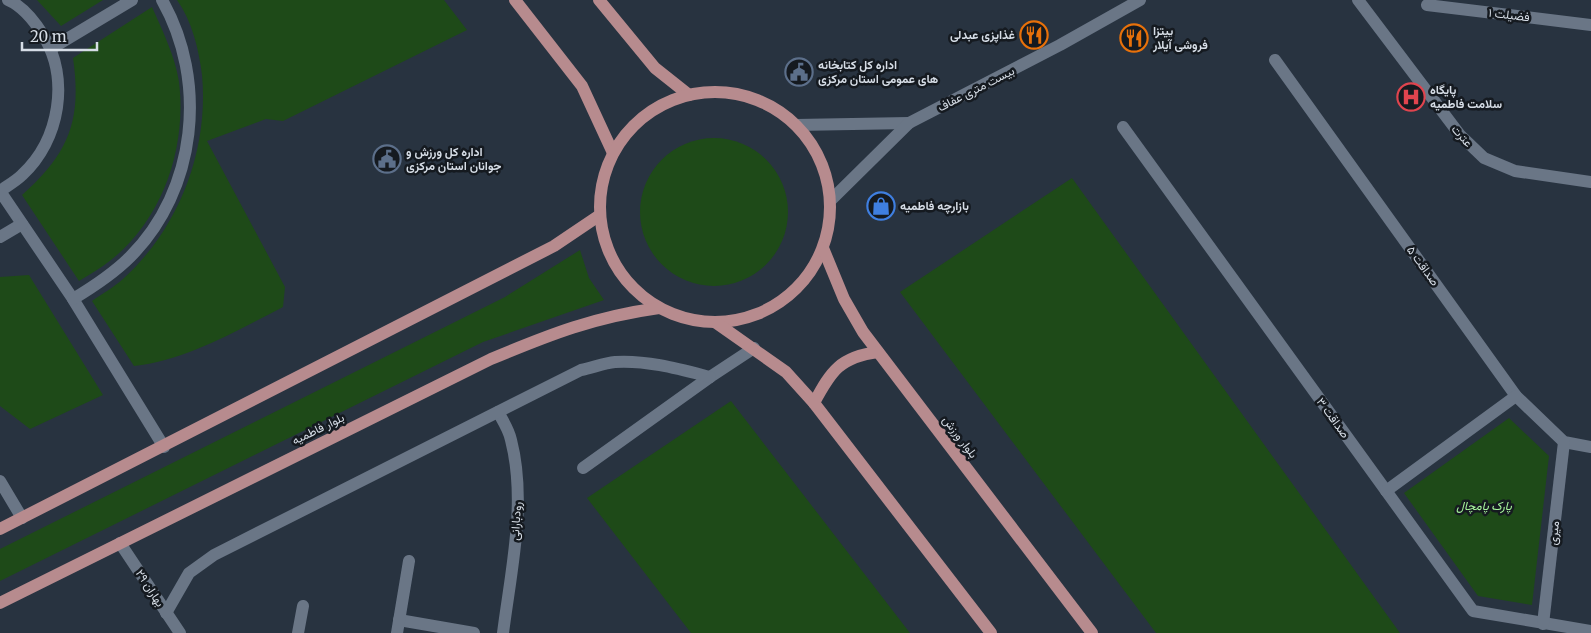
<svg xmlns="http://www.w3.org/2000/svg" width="1591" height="633" font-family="Merriweather,Vazirmatn,serif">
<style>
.green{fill:#1e4a18}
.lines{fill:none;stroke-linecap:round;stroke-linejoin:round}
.minor{stroke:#6a7686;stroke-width:12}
.major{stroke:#b78b8e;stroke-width:12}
.labels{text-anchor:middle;stroke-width:5;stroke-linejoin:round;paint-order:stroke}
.street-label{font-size:12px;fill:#d6dde6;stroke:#151a20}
.poi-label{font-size:12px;font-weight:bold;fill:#d6dde6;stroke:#151a20;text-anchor:start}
.park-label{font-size:12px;font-style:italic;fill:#a8f69d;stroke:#151a20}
</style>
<rect width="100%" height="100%" fill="#283340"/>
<g class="green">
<path d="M37,0H103L61,26Z"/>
<path d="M177,0H444L467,30L283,121L266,119L207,141L285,287L283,307C238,330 185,361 134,366L92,301C102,294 114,287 123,279C179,228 209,150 202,75C199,50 192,21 177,0Z"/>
<path d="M152,7C163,32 175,56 179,82C187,147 163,219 111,260C101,268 90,274 79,281L22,195C69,153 82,120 73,58Z"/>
<circle cx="714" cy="212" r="74"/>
<path d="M1072,178L1400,633H1156L900,292Z"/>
<path d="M580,250L589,278L604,300L483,342L0,581V549L505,297Z"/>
<path d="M29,275L103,395L30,429L0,406V277Z"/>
<path d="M731,401L910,633H691L587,498Z"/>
<path d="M1509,418L1549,456L1532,605L1478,596L1404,493Z"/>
</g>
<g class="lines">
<g class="minor">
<path d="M8,0C22,6 35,22 43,35C70,78 60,140 22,175C16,181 7,186 0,191L73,299L164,447"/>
<path d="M1358,0L1460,135L1484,158L1515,171L1591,182"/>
<path d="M1427,5L1591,25"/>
<path d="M52,48L132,0"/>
<path d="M1275,60L1516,396L1564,442L1591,447"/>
<path d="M796,125L909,123"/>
<path d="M1123,127L1473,611L1591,631"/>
<path d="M830,201L909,123L1060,45L1140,0"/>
<path d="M0,237L22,224"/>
<path d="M73,299C93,287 113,274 130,257C197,190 208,81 162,0"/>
<path d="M498,412C503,421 509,430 511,440C527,502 511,570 503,633"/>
<path d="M583,468L710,377L754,348"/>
<path d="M0,481L22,518"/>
<path d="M1386,491L1516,396"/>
<path d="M120,543L180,633"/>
<path d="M166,613L189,573L214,555L581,370C592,368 604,363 615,362C647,360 679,369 710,377"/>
<path d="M399,620L474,633"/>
<path d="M1543,624L1564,442"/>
<path d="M298,633L303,606"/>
<path d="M397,633L409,561"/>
</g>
<g class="major">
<path d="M515,0L582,86L613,153"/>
<path d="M599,0L655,68L689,95"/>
<circle cx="715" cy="207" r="115"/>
<path d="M823,248L844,299L863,332L1092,633"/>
<path d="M715,322L786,372L814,403L991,633"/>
<path d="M814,403C831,371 840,357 878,352"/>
<path d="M0,529L554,246L600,215"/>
<path d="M0,603L491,359C551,334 594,317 659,308"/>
</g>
</g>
<defs>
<g id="restaurant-ring" transform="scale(1.4375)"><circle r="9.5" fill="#151a20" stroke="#e8710a" stroke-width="1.5"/><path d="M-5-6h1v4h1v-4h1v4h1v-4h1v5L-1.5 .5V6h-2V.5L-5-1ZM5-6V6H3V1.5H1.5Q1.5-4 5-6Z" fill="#e8710a"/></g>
<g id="civic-ring" transform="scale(1.4375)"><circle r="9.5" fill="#151a20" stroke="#5c6f8a" stroke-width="1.5"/><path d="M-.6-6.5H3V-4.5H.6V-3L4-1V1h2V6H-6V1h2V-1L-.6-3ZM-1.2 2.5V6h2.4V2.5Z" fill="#5c6f8a"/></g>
<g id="hospital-ring" transform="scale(1.4375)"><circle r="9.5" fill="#151a20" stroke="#e0444e" stroke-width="1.5"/><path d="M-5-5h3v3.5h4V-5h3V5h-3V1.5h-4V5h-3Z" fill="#e0444e"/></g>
<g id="shop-ring" transform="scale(1.4375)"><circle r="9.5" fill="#151a20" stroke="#3f7fe0" stroke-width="1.5"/><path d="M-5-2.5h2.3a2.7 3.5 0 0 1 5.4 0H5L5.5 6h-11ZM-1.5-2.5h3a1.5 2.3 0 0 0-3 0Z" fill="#3f7fe0"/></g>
</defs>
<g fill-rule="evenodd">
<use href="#restaurant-ring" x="1034" y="35"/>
<use href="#restaurant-ring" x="1134" y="38"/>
<use href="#civic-ring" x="799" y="72"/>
<use href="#hospital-ring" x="1411" y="97"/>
<use href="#civic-ring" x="387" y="159"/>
<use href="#shop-ring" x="881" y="206"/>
</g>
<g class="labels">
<g class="street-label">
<text transform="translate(1509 15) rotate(7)" y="4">فضیلت ۱</text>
<text transform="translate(976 89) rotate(-27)" y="4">بیست متری عفاف</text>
<text transform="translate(1462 136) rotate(48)" y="4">عترت</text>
<text transform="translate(1423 266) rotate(54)" y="4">صداقت ۵</text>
<text transform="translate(1333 418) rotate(54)" y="4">صداقت ۳</text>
<text transform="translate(318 429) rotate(-26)" y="4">بلوار فاطمیه</text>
<text transform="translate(960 437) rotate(53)" y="4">بلوار ورزش</text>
<text transform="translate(516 521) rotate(-86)" y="4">رودبارانی</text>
<text transform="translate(1554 533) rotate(-84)" y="4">میری</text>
<text transform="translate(150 588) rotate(57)" y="4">بهاران ۲۹</text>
</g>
<g class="poi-label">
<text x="1153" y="35">پیتزا<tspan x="1153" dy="14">فروشی آیلار</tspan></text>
<text x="1015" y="39" text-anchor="end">غذاپزی عبدلی</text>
<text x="818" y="69">اداره کل کتابخانه<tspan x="818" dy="14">های عمومی استان مرکزی</tspan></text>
<text x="1430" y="94">پایگاه<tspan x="1430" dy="14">سلامت فاطمیه</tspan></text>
<text x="406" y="156">اداره کل ورزش و<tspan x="406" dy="14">جوانان استان مرکزی</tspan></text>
<text x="900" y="210">بازارچه فاطمیه</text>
</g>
<g class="park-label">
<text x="1484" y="510">پارک پامچال</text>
</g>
</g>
<path d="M22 42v8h75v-8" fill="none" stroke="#d6dde6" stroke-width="2.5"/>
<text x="30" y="42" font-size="15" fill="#d6dde6" stroke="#151a20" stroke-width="4" paint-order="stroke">20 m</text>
</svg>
